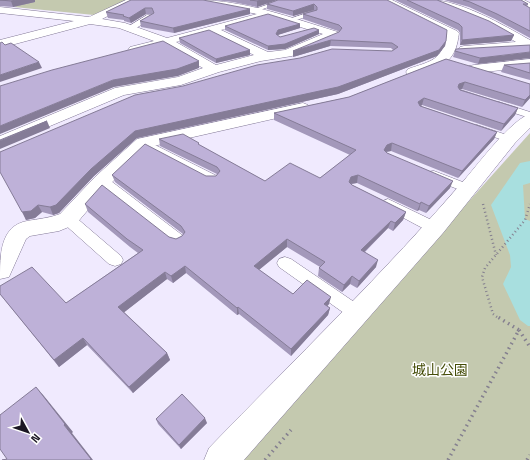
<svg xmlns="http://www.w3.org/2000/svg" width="530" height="460" font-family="'Space Grotesk','Noto Sans JP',sans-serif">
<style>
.green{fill:#c4c9af}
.water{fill:#a8dfdf}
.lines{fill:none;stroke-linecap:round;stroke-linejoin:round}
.service-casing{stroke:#827896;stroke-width:1}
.minor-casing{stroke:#827896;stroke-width:1}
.tertiary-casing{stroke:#827896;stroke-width:1}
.path-far1{stroke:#847f8f;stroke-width:2.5;stroke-dasharray:1 3;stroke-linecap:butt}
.path{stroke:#847f8f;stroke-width:3.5;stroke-dasharray:1.5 4;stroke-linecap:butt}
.service{fill:#fff;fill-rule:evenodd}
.minor{fill:#fff;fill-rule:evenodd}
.tertiary{fill:#fff;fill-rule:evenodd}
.wall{fill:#a398ba}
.shaded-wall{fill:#857c97}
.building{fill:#beb1d8;stroke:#857c97}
.labels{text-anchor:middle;stroke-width:3;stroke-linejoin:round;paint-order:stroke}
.near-park-label{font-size:14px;fill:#444c07;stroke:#fff}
</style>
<rect width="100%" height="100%" fill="#f0eafe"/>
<g class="green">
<path d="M30,0H129L94,15L14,7Z"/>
<path d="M530,133V460H237Z"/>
</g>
<path class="water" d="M530,161V183L523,185L525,219L530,221V326H528L520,320L503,284L511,267L510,255L491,205L520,163Z"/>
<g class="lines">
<g class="service-casing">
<g id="service">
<path d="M278,1L283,2L257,11L252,10Z"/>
<path d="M313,11L315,12V14L290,22L286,20Z"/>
<path d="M147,15H153L154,17L133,30H130L126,28Z"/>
<path d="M499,102L530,112V118L495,107L494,105Z"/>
<path d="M477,125L513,137L515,139L513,141L509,142L473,130L471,128Z"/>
<path d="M143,139L217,176L219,179L217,182H207L139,146L137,143L139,140Z"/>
<path d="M434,171L473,186L475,189L473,192L468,193L429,178L428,175L429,172Z"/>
<path d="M102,177L107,178L182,235L185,239L182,243L177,245L172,243L97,184L95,181L97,178Z"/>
<path d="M388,199L440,224L442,228L440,232L435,233L430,232L383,207L381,204L383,201Z"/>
<path d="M68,214L73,215L121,256L123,260L121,264L115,266L109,264L63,223L61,219L63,215Z"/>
<path d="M285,257L291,259L363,308L366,313L363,318L357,321L351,318L279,267L277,263L279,259Z"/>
</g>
</g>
<g class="minor-casing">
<g id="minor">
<path d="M126,0H139L102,19L125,23L167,38L257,14L201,3L196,0C245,0 292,18 338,32L340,34L338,36L292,56L261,61L219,72L181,85L124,95L0,147V136L115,88L178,77L203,68L164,46L134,54L130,53L128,50L130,47L154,41L119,28L90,24L0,48V40L74,21L0,13V7L89,17ZM268,17L323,34L285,50L268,52L221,30ZM210,33L254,55L216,65L176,42Z"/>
<path d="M379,0H392L457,31L459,33C456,57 449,63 427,72C420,74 415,77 408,75L406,72L408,69C431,61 442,61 447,34Z"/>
<path d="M430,0C461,0 503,25 530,40V49L464,54L460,53L458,50L460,47L464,46L516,42L488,25L432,2Z"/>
<path d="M530,59V67L474,73L469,72L467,69L469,66L474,65Z"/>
<path d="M303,103L308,105L311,108L308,111L149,147L109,185L76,224L59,231L30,236L26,239L9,277L0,279C0,255 0,226 27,221C38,219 50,218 60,214L95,177L137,139Z"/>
<path d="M530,114V128L515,143L443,233L244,460H204L209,448C295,359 385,272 466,178C479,163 512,119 530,114Z"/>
</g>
</g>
<g class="tertiary-casing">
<path id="tertiary" d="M512,0H524L530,3V10Z"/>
</g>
<g class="path-far1">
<path d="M483,204L496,255"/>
<path d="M497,317L493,314L482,277L485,268L525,220L530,204"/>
</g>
<g class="path">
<path d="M519,330L530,347"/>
<path d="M265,460L291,430"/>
<path d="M448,460L519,330L496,316"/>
<path d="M527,460L530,455"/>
</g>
<use href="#service" class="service"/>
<use href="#minor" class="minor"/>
<use href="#tertiary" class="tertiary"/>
</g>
<g class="wall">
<path d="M0,0H35V2L13,7L0,6Z"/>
<path d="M131,0L250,9V14L174,33L141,27L140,21L153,14H146L131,23L124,21V20L108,18L106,12Z"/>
<path d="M214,0H277L257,7L233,2Z"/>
<path d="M387,0L446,41L445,46L437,56L338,94L137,138L94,176L59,213L53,215L42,212L35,218L26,220L0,152L392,51L393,50L391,48L330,46L293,57L339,32L338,31L303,19V14L314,10L293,16L267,9V4Z"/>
<path d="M395,0H437L514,35L511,41L460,45V33L458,30Z"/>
<path d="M444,0H521L528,4L527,7L530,8V38L495,19L469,7Z"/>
<path d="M300,24V28L277,35L280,37L319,30V34L285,49L268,50L225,30V26Z"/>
<path d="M179,38L250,50V55L216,63L180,43Z"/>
<path d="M530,45L478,64L453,57L455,51Z"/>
<path d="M446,59L530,98L522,107L462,89H460L518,108L515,115L501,131L422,105L421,106L497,132L494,139L458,178L391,151L386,152L387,153L450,188L426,213L419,210L417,211L357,183L351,184L352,185L406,212L403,220L393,231L388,228L365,252L376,267L357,288L350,284L342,292L318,276L319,268L320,267L287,247L259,270L293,294L329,304L327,306L330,308L328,315L291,356L239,314L237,315L186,273L173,283L167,279L124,312L167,353L170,360L133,393L87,345L59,367L0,294L66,303L138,253L130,247L88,212L85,204L169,237L176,239L182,236L183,234L115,182L112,175L216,176L217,174L160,146L159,139L199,145L265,181L320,178L350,155L274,120V113L349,97Z"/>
<path d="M530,63V80L501,72L504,65Z"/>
<path d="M156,419L207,423L181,449L158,424Z"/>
</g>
<g class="shaded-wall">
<path d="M16,0H35V2L13,7L11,1Z"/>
<path d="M262,0H277L257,7V1Z"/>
<path d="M314,4V10L293,16V11Z"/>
<path d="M145,8L146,14L131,23L129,18Z"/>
<path d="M250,9V14L174,33L173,28Z"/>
<path d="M300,24V28L278,35L276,38V34L278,30Z"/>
<path d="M319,30V34L285,49L268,50V46Z"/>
<path d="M514,35L511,41L460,45L462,40Z"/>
<path d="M331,40L330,46L293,57V51Z"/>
<path d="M446,41L445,46L437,56L338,94L137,138L94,176L59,213L53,215L50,207L91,169L135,131Z"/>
<path d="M250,50V55L216,63V59Z"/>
<path d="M530,52V58L478,64L480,58Z"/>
<path d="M199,61V68L178,76L114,87L0,134V126L113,80Z"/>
<path d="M39,62L42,68L0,82V75Z"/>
<path d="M465,82L462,89L457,90L459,84Z"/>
<path d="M530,95V98L522,107L525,100Z"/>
<path d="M424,98L422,105L417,109L418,102Z"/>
<path d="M518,108L515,115L501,131L504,124Z"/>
<path d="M47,121L50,128L0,149V141Z"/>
<path d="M497,132L494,139L458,178L462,171Z"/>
<path d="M392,143L391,151L385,152L384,150L387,145Z"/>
<path d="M358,175L357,183L350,184L349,182L351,177Z"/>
<path d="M453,181L450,188L426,213L429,206Z"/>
<path d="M421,202L419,210L417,211L420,204Z"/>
<path d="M38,205L42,212L35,218L26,220L22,212Z"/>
<path d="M406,212L403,220L393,231L395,223Z"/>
<path d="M391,221L388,228L359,257L361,250Z"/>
<path d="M287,239V247L255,273L254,266Z"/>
<path d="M378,260L376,267L357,288L359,281Z"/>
<path d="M185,266L186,273L173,283L171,276Z"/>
<path d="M165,272L167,279L122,314L118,307Z"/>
<path d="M352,276L350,284L342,292L344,285Z"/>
<path d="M331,297L329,304L323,311L324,304Z"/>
<path d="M238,307L239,314L237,315V308Z"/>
<path d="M330,308L328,315L291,356V349Z"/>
<path d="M83,338L87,345L59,367L54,360Z"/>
<path d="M167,353L170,360L133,393L129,387Z"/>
<path d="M36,387L44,396L73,432L72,433L93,460H90Z"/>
<path d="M205,418L207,423L181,449L179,445Z"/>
</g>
<g class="building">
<path d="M0,0H16L11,1Z"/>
<path d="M131,0H203L250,9L173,28L140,21L154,13L152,8H145L129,18L123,16L124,15L106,12Z"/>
<path d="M250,0H262L257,1Z"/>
<path d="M278,0H387L447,30L446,41L439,50L338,87L135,131L91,169L56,205L50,207L38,205L31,211L22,212L0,172V152L135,95L183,86L257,65L300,58L332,49L392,51L398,47L392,43L331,40L293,51L339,32L342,28L339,25L303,14L317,10V7L314,4L293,11L267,4Z"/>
<path d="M407,0H437L489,21L514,35L462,40V27L459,24Z"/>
<path d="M463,0H521L528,4H523L530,8V31L497,14L470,2Z"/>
<path d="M268,14L300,24L278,30L276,34L280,37L314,28L319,30L285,44L268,46L225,26Z"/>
<path d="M209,30L250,50L216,59L179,38Z"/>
<path d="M163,41L199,61L177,69L113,80L0,126V86L52,70Z"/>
<path d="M2,42L5,45L11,43L39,62L0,75V43Z"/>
<path d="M530,45V52L480,58L455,51L456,49Z"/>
<path d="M446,59L530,84V95L525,100L465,82L459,84L458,87L460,90L518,108L504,124L424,98L418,102L420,106L497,132L462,171L392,143L387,145L384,150L387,153L453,181L429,206L421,202L420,204L358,175L351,177L349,182L352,185L406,212L395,223L391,221L361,250L378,260L359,281L352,276L344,285L319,268L325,262L287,239L254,266L293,294L307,280L331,297L324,304L330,308L291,349L238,307L237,308L185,266L171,276L165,272L118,307L167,353L129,387L83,338L54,360L0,294V286L32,267L66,303L143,250L127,239L85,204L102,185L169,237L176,239L182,236L185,232L181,226L112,175L145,144L206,176H216L220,171L217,167L159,139L183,134L199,143L198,144L265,181L290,163L320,178L356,150L274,113L349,97Z"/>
<path d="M530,63V73L504,65Z"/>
<path d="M47,121L0,141V140Z"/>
<path d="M36,387L65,424L64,425L91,459L90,460H2L7,459L0,449V415Z"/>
<path d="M182,394L205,418L179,445L156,419Z"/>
</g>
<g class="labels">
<g class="near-park-label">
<text x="440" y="375">城山公園</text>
</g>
</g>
<g transform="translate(28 432) rotate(130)" stroke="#ffffff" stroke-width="3" paint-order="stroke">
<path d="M0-3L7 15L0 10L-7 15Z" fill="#1b1723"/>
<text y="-6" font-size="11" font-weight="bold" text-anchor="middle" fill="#1b1723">N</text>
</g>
</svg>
